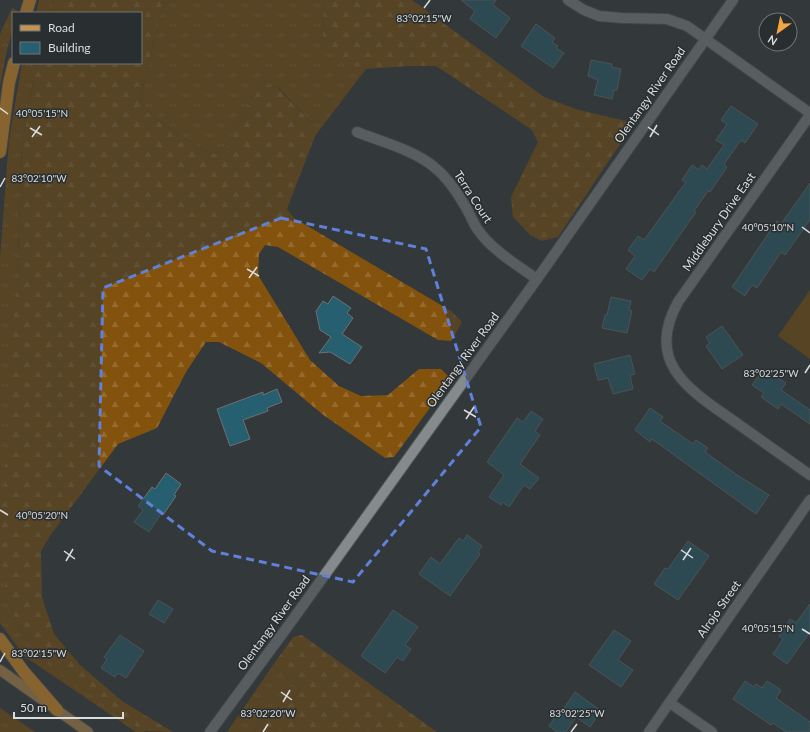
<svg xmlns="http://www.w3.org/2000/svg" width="810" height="732" font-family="Lato,sans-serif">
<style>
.grass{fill:url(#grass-tufts)}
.forest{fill:url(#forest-firs)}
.green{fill:#83520c}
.building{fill:#265f6f;stroke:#6c7173}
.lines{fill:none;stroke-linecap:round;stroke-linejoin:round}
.street-casing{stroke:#515556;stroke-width:12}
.secondary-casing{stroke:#515556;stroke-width:12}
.primary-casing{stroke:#515556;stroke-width:12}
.highway-casing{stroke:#515556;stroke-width:14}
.street{stroke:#858b8d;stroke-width:10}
.secondary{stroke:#858b8d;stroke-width:10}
.primary{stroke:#c3934f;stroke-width:10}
.highway{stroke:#ed9825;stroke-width:12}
.marked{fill:none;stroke:#6080da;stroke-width:3;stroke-dasharray:8 5;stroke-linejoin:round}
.ticks{fill:none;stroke:#dbdedf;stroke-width:1.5}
.labels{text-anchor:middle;stroke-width:3;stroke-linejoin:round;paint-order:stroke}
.street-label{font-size:12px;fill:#dbdedf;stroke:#292e30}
.ticks-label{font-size:10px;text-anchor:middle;fill:#dbdedf;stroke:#292e30;stroke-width:3;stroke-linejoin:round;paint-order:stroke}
</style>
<defs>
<pattern id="grass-tufts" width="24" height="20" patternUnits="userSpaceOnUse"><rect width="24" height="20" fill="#83520c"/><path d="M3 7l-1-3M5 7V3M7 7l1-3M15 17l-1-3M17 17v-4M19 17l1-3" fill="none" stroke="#946a2f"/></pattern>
<pattern id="forest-firs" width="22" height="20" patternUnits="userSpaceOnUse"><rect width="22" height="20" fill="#83520c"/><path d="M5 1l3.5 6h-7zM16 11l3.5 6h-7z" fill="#946a2f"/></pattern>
</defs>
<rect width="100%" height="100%" fill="#33383a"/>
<g class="grass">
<path d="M39,0H53L49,13H36Z"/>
<path d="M164,0H324L323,37L350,65L366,69L315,136L309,120L279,88L260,83L228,145L216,154L201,149L149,114L140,99Z"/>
<path d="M12,8L18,11V13H13V29L7,50L0,86V34Z"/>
<path d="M22,63H37L22,145L17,278L8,605L25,636L42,660L145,732H136L24,656L0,623V258L9,140Z"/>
<path d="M273,665L300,690L291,703L268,711L254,732H227Z"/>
<path d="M0,708L35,732H0Z"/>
</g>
<g class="forest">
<path d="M53,0H164L140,99L149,114L201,149L216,154L228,145L260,82L278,88L309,120L315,136L287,209L294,218L451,311L462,322L451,341L438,340L278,247L265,245L259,254L258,275L310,360L339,386L361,396L388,395L419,369H441L451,379L394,457L385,458L322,414L261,363L219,342H206L186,372L157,428L118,444L50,536L41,551L42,597L54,634L80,665L122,701L173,732L143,731L42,660L25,636L8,605L1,540L17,278L22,145L37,63H141V13H49Z"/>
<path d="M324,0H412L544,97L579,110L626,121L632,126L558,237L542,241L530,235L513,217L511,197L538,142L532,130L436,66H410L366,69L350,65L331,51L323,37Z"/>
<path d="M301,635H302L437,732H254L268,711L291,703L300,690L273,665L293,637Z"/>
</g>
<path class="green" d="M810,290V359L778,336Z"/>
<g class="building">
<path d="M461,0H496L493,5L510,18L496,38L470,19L475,11Z"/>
<path d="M536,24L555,38L552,42L558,46L556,48L564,53L553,68L521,46Z"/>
<path d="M591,60L612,64L611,67L621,69L617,90H614L612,99L594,95L598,80L588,76Z"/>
<path d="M731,106L758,124L745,143L741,140L724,164L727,167L710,192L708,191L694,211L696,212L654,272L650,269L642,280L626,269L635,256L628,250L638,236L644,240L686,182L682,180L692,165L699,170L702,165L707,169L724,145L716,140L727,124L721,120Z"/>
<path d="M810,183V220L785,255L781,252L757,288L752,285L745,296L732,287L777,221L781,224Z"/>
<path d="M333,296L351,308L347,313L353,318L342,334L362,347L350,364L330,352L319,353L331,337L320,330L316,311L323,301L328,304Z"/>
<path d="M611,297L631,301L629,310L632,311L627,333L602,328L605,315H607Z"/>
<path d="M722,326L743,355L722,369L706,346L710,343L706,337Z"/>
<path d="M630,355L635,374L630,375L633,389L613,394L608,378L598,380L594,364Z"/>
<path d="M764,369L786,383L781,390L810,410V424L781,404L778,409L761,397L764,393L752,385Z"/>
<path d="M277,389L282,402L267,408L268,411L243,420L250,439L230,446L217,409L263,392V395Z"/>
<path d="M650,408L663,417L660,421L693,444L696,440L708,448L705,452L737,475L769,495L756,514L652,439L650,442L635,430Z"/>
<path d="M531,411L543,419L535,431L540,435L520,464L539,478L530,489L524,485L509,507L502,502L501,505L489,497L504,475L487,462L517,418L523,422Z"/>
<path d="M166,473L181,484L174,495L176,496L163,515L161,514L149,532L134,522L143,510L138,506L152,487L155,489Z"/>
<path d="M467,535L482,546L478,552L480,554L450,596L419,574L431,557L440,564L459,538L463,541Z"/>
<path d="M688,541L709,556L678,600L654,584L665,568L668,569Z"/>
<path d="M158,600L173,609L164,623L149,614Z"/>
<path d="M810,604V632L787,664L773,654L783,639L779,636L790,619L796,623Z"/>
<path d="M393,610L418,627L405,645L411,649L403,661L397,657L385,673L361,656Z"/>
<path d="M614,630L631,641L618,660L633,670L621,687L589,665Z"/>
<path d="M120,635L144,651L126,678L118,673L115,677L101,668L107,659L104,657Z"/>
<path d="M745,681L754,687L756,684L762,688L767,681L781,690L776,698L810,722V732H786L773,723L771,725L733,699Z"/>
<path d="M575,692L601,711L590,727L576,717L566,732H557L549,726L558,713L560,714Z"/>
</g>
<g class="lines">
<g class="street-casing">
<g id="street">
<path d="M568,0L584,10L599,16L622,18L667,19L687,26L810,113"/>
<path d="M810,115L678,302C643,365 693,392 738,424C762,441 786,458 810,475"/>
<path d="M357,132C382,142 411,149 433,166C446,176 457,192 465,206C470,214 473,223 478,230C493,251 517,265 537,279"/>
<path d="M670,703L712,732"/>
<path d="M649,732L810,500"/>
</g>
</g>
<g class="secondary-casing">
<path id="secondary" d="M210,732L291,622L537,279L733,0"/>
</g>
<g class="primary-casing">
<path id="primary" d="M0,670L88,732"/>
</g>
<g class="highway-casing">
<g id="highway">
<path d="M26,13L30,0"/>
<path d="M0,152L9,83L14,63"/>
<path d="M0,639L24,672L57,710"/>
</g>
</g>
<use href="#street" class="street"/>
<use href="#secondary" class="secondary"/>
<use href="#primary" class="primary"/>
<use href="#highway" class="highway"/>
</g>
<path d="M0 0H810V732H0ZM281,218L426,249L481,427L353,582L212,551L99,466L103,288Z" fill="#33383a" fill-opacity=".55" fill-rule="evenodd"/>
<path class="marked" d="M281,218L426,249L481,427L353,582L212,551L99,466L103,288Z"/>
<path class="ticks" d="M424,8L430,0M0,108L8,114M648,127L659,135M30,128L42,135M32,137L40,126M650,137L657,125M0,187L5,178M802,227L810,233M247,269L259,276M249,278L257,267M805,373L810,365M464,410L476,417M466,419L474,407M0,510L8,515M681,550L693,558M64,551L75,559M683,560L691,548M66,561L73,549M802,629L810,634M0,662L5,653M281,692L292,700M283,702L290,690M263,732L268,724M571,732L577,724"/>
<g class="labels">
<g class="street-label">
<text transform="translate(650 95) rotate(-55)" y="4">Olentangy River Road</text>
<text transform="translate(473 197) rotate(57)" y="4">Terra Court</text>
<text transform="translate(719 222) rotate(-55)" y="4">Middlebury Drive East</text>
<text transform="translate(463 360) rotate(-54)" y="4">Olentangy River Road</text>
<text transform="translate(719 609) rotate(-55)" y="4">Alrojo Street</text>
<text transform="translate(274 623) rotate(-54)" y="4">Olentangy River Road</text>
</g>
</g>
<g class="ticks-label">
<text x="424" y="22">83°02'15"W</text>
<text x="42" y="117">40°05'15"N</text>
<text x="39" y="182">83°02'10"W</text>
<text x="768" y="231">40°05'10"N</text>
<text x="771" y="377">83°02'25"W</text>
<text x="42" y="519">40°05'20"N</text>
<text x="768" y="632">40°05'15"N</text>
<text x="39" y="657">83°02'15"W</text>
<text x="268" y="717">83°02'20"W</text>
<text x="577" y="717">83°02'25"W</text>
</g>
<rect x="12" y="12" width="130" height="52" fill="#292e30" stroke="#707476"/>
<rect x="20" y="25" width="20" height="6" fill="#c3934f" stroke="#707476"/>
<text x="48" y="32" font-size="12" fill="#dbdedf">Road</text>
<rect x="20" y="42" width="20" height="12" fill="#265f6f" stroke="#707476"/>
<text x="48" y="52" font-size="12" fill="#dbdedf">Building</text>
<g transform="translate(778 32) rotate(213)"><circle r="19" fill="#292e30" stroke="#707476"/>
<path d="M0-3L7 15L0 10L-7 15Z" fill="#f3a443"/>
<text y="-6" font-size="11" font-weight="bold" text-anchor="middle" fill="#dbdedf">N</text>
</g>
<path d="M14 712v6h109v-6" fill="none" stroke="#dbdedf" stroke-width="2"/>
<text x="20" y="712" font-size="12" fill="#dbdedf" stroke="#292e30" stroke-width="3" paint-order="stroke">50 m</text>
</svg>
